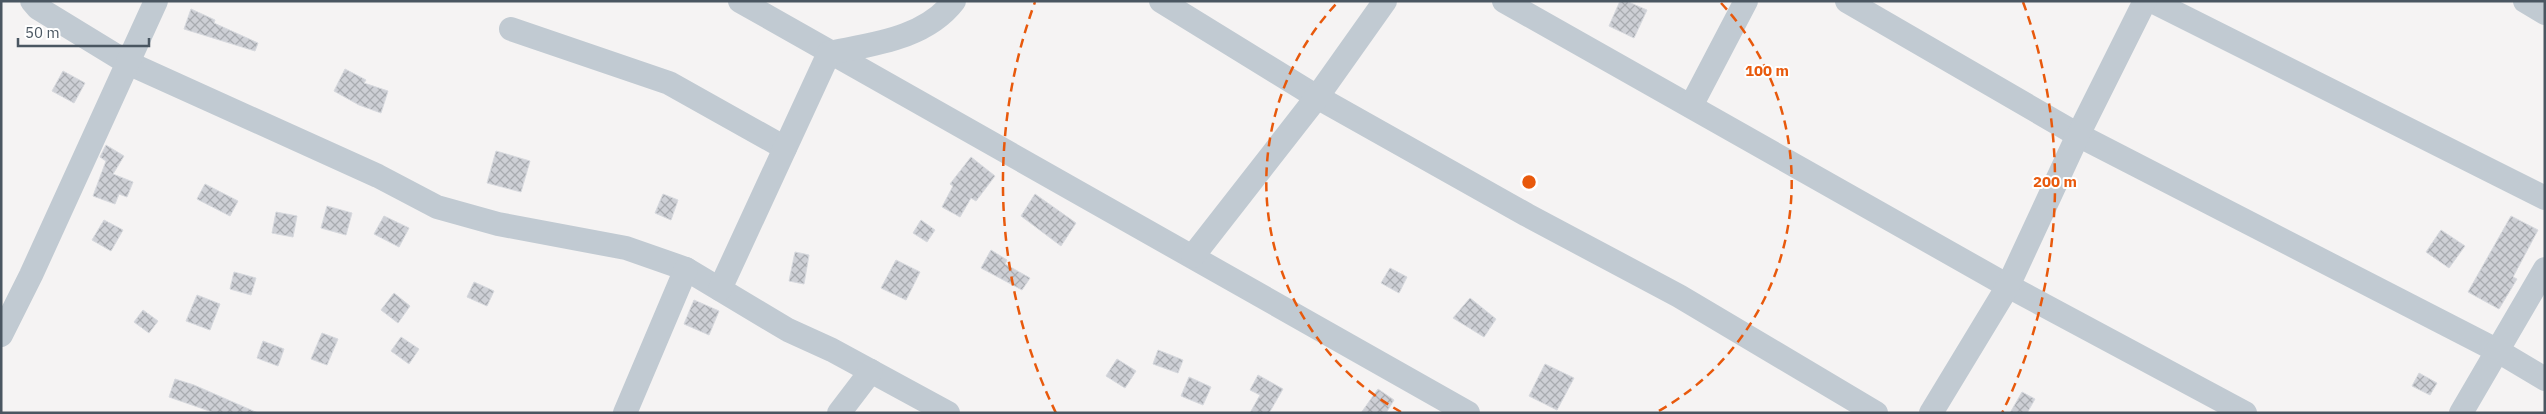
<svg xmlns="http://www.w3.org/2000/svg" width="2546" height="414" font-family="'IBM Plex Sans',sans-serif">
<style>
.building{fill:url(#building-cross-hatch);stroke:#d7d9de}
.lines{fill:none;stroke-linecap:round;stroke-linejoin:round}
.minor{stroke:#c1cad2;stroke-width:24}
.ring{fill:none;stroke:#e8590c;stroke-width:2.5;stroke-dasharray:9 6}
.centre{fill:#e8590c;stroke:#fff;stroke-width:2.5}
.ring-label{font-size:15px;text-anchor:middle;font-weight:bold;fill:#e8590c;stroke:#fff;stroke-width:4;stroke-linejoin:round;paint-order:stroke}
</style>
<defs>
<pattern id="building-cross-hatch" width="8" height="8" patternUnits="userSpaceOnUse" patternTransform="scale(1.25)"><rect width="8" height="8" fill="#cdcfd5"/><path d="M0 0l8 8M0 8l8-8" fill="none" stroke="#a8abb0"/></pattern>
</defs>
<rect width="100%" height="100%" fill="#f5f3f3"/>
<g class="building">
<path d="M1620,1H1626L1647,10L1634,38L1609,26Z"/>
<path d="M191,9L215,20L214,23L258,43L255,51L184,29Z"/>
<path d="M345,69L366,80L364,83L388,91L381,113L359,105L334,91Z"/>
<path d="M63,71L85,83L74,103L52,91Z"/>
<path d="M106,145L124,156L113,174L133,182L127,197L119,194L115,204L93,196L106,161L100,157Z"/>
<path d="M496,151L530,161L521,192L487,183Z"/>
<path d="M971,157L995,176L976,201L971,198L960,217L942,207L953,186L950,184Z"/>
<path d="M205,184L238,201L230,216L197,199Z"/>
<path d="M663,194L678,200L671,220L655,213Z"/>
<path d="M1035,194L1076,223L1061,246L1021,216Z"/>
<path d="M327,206L352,213L346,235L321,228Z"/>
<path d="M276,212L297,216L293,237L272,233Z"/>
<path d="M384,216L409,228L399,247L374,234Z"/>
<path d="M2511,216L2538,230L2513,277L2517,279L2499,309L2468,292Z"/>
<path d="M104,220L123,230L111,251L92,240Z"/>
<path d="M921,220L935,230L927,242L913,233Z"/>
<path d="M2441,230L2465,246L2449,268L2426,252Z"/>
<path d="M991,250L1007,260L1005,264L1030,278L1022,290L981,268Z"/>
<path d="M795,252L809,255L804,284L789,281Z"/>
<path d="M896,260L920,272L906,300L881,288Z"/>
<path d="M1390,268L1407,277L1399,293L1381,283Z"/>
<path d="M234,272L256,278L251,295L230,289Z"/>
<path d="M474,282L494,291L487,306L467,297Z"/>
<path d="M394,293L410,306L398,323L381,310Z"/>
<path d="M197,295L220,304L210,330L186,321Z"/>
<path d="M1470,298L1496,319L1484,337L1453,318Z"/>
<path d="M694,300L719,311L709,335L684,324Z"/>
<path d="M143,310L158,321L149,333L134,322Z"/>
<path d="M322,333L338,339L327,365L311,359Z"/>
<path d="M401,337L419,349L409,364L391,351Z"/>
<path d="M263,341L284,349L278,366L257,358Z"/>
<path d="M1158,350L1183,360L1178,373L1153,364Z"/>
<path d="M1117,359L1136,371L1125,388L1106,376Z"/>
<path d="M1545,364L1574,378L1557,410L1529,396Z"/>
<path d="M2419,373L2437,383L2430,395L2412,386Z"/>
<path d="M1258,375L1283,389L1269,413H1250L1260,395L1250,390Z"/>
<path d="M1189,377L1211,387L1203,405L1181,396Z"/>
<path d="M175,379L194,385L258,413H215L169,397Z"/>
<path d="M1378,389L1394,400L1386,413H1361Z"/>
<path d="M2022,392L2035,399L2027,413H2010Z"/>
</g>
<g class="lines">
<g class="minor">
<path d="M32,1L38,8L128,63L378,176L437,207L498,224L626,248L686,269L788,330L832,350L948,413"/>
<path d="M740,1L1468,413"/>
<path d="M1161,1L1317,97L1527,215L1679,296L1876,413"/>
<path d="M1504,1L2008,286L2245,413"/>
<path d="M1847,1L2078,135L2498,351L2545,379"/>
<path d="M2152,1L2545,198"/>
<path d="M2525,1L2545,13"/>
<path d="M511,29L669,83L785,148"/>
<path d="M1691,106L1746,1"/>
<path d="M1193,256L1317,97L1385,1"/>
<path d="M720,289L829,53C872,44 925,39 954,1"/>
<path d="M1,335L31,275L156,1"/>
<path d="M625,413L686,269"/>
<path d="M839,413L871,371"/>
<path d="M1931,413L2008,286L2078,135L2145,1"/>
<path d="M2461,413L2545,269"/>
</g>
</g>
<g class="ring">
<path d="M1401 412A263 263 0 0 1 1337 3M1721 3A263 263 0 0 1 1657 412"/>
<path d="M1056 413A526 526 0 0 1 1035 2M2023 2A526 526 0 0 1 2002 413"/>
</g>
<circle cx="1529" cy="182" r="8" class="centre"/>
<g class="ring-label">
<text x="1767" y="76">100 m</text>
<text x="2055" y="187">200 m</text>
</g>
<rect width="2546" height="414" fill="none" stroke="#4a5661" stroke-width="5"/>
<path d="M18 38v8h131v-8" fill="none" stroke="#4a5661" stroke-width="2.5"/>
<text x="25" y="38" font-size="15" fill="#4a5661" stroke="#ffffff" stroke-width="4" paint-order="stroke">50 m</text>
</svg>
